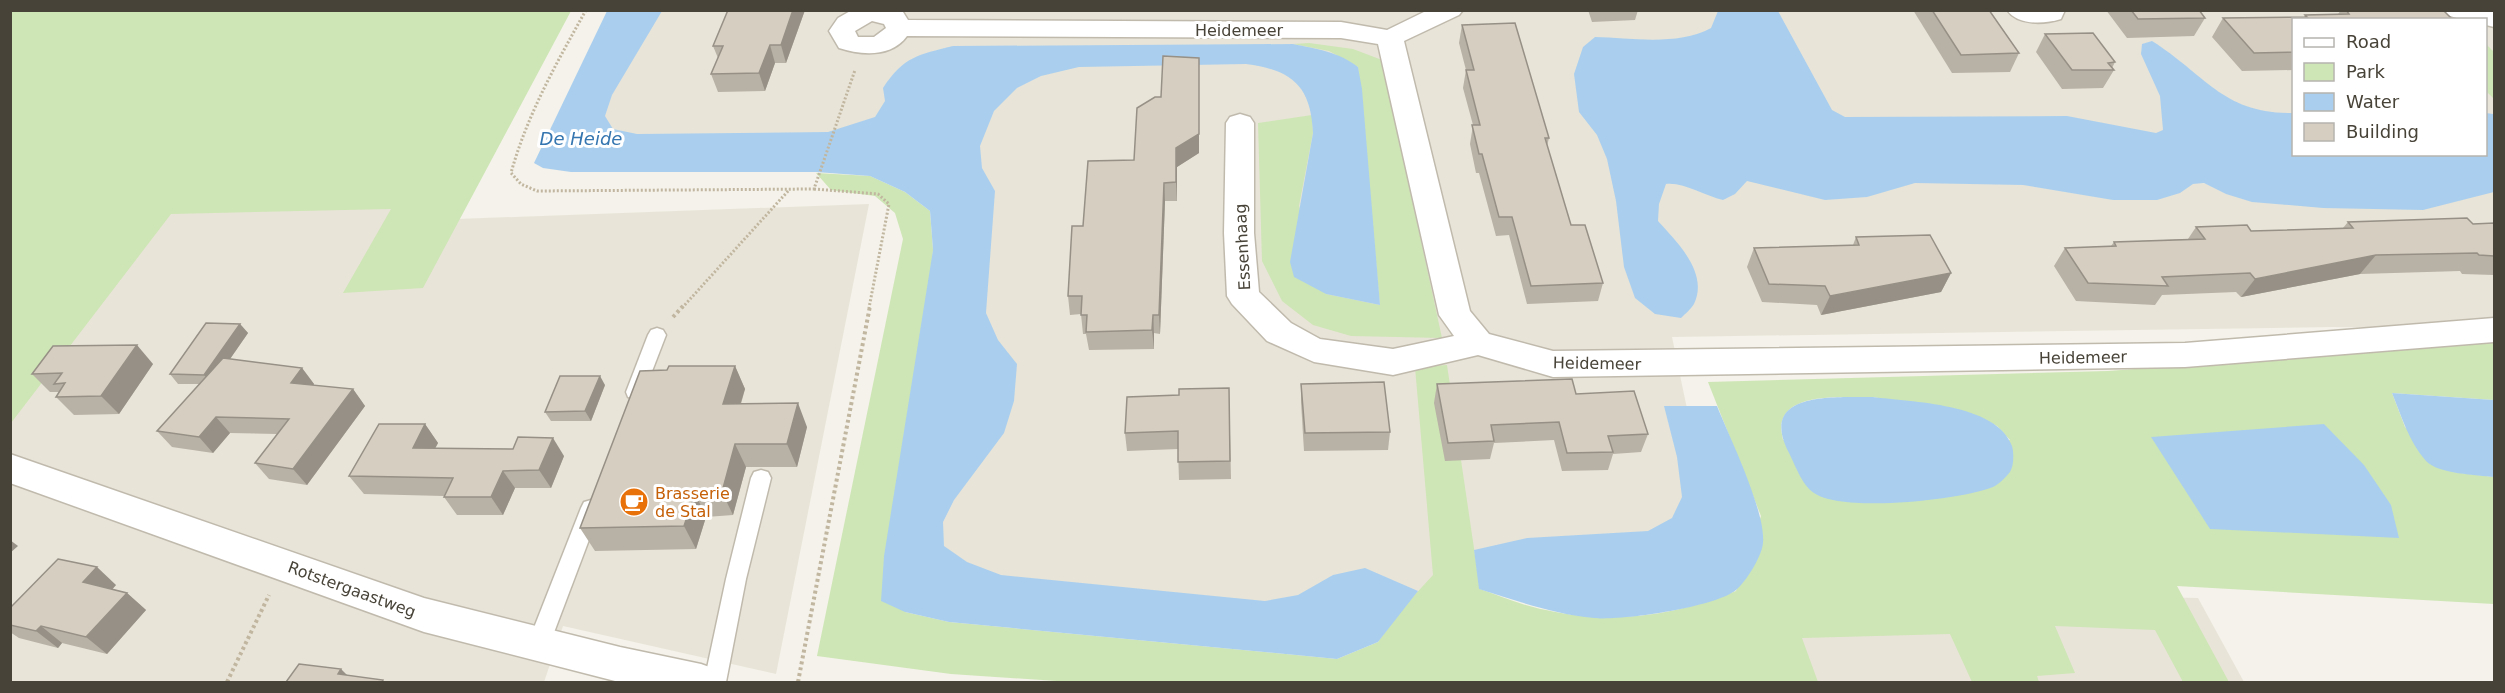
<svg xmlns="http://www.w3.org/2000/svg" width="2505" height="693" font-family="'DejaVu Sans',sans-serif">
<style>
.residential{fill:#e8e4d8}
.green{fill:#cee6b5;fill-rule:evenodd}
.water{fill:#aacfee}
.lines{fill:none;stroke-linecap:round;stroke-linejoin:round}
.service-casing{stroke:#c0baad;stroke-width:3}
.minor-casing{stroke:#c0baad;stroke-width:3}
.tertiary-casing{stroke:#c0baad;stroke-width:3}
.path-far1{stroke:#c1b69f;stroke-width:3;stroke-dasharray:2 2;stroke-linecap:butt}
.path{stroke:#c1b69f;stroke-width:4;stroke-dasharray:3 3;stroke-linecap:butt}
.service{fill:#fff;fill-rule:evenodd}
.minor{fill:#fff;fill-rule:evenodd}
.tertiary{fill:#fff;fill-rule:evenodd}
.wall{fill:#b8b1a5}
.shaded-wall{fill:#969086}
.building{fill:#d6cec0;stroke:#969086;stroke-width:1.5}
.labels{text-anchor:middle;stroke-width:6;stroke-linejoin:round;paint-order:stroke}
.street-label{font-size:16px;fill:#484338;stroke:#fff}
.food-label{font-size:16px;fill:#c56008;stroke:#fff;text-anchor:start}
.water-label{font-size:18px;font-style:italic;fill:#3576b0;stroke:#fff}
</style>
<rect width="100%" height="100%" fill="#f4f2ea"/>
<g class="residential">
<path d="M635,11H1721L1643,172L2494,189V329L2333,327L1672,337L1709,514L1567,570L1333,617L928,569L966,171L621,145L587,129Z"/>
<path d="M1775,11H2494V134L2486,133V20H2294L2293,117L2191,147L1836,130Z"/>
<path d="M417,198L404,221L869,204L776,674L563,626L544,682H11V399L144,206Z"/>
<path d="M1993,594L2198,598L2244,682H1808L1791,630Z"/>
</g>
<g class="green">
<path d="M10,11H571L423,288L343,293L391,209L171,214L11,423Z"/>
<path d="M1309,43L1353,49L1382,60L1442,338L1351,336L1313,325L1282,301L1262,261L1258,123L1312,115L1313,133L1299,206L1326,294L1380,305L1358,67L1329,51L1293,44Z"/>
<path d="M2486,44L2494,52V99L2486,91Z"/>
<path d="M816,173L870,176L905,192L930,211L933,250L905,612L949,622L1337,659L1378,642L1399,612L1433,575L1415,367L1447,365L1480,589C1501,596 1523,606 1546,610C1612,625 1673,616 1736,591L1761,516L1708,382L2108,371L2494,342V400L2392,393L2405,427L2453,472L2494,477V604L2177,586L2229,682H2183L2155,630L2055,626L2075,673L2037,676L2039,682H1972L1950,634L1802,638L1818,682H1072L951,674L817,656L903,239L895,213L875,196L831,190ZM1873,397L1980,417L1997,426L2010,440H1783C1782,434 1780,427 1782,421C1791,391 1848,398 1873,397Z"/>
</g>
<g class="water">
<path d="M607,11H662L612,95L605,116L613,129L637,134L828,132L875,117L885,101L883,88C904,56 918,55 953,46L1293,44C1317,49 1339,52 1358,67L1362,89L1380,305L1326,294L1294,277L1290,262L1313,133C1311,85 1291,70 1246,64L1079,67L1041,76L1017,88L994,111L980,146L982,168L995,191L986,313L998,340L1017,364L1014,401L1004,433L954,500L943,522L944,546L967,562L1001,575L1265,601L1298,595L1333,575L1365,568L1418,591L1378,642L1337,659L949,622L905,612L881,601L884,556L933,250L930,211L905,192L870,176L816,172H571L543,168L534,163Z"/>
<path d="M1718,11H1778L1832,110L1845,117L2067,116L2156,133L2163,130L2160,96L2141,54L2142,44L2152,41C2206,75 2223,114 2293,113L2294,154H2486V113L2493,114L2494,192L2423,210L2323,208L2252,202L2226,194L2204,183L2193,184L2180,193L2157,200H2113L2023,185L1915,183L1867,197L1825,200L1747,181L1735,194L1723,200C1705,196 1684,182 1666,184L1659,204L1658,221C1677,242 1709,273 1694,304C1691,309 1685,314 1681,318L1655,314L1635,298L1624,267L1616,201L1607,159L1597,135L1579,112L1574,74L1583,47L1595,37C1632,38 1678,46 1711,28Z"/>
<path d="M2392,393L2494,400V477C2477,475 2438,474 2426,461C2409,442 2401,415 2392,393Z"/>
<path d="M1873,397C1910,402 1997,403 2012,446C2014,453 2014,466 2010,472C2006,477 1998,485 1993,487C1961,500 1842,513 1814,493C1801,484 1795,464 1788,451C1758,390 1837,398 1873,397Z"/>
<path d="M1664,406H1717C1730,438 1766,512 1763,543C1762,556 1746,582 1736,590C1716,607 1621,621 1594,618C1554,614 1517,601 1479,589L1474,550L1527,538L1648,531L1672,518L1682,497L1677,457Z"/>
<path d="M2324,424L2364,465L2391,505L2399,538L2210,529L2151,437Z"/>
</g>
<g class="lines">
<g class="service-casing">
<g id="service">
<path d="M657,328L663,330L666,335L644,392L642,397L635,399L628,397L626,392L648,335L651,330Z"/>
<path d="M761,470L768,472L771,478L746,579L726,682H704L726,579L751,478L754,472Z"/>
<path d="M591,500L598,502L601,508L550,643L547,650L539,653L531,650L528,643L581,508L584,502Z"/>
</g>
</g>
<g class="minor-casing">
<g id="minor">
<path d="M852,10L903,12L908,20L1341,22L1387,30L1428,10H1463L1459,15L1404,41L1470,311L1489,334L1553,351L2185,343L2494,318V342L2185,367L1553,377L1478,355L1393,375L1314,362L1267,341L1232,304L1227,296L1224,233L1226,123L1230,117L1240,114L1250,117L1254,123V233L1259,292L1291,323L1320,339L1393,349L1454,336L1439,315L1378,44L1341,38L907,36C891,58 861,55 839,48L829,31L838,18ZM872,21L884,24L886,28L874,37H858L855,31Z"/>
<path d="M2007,10H2065L2061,19C2045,24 2018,26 2007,10Z"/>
<path d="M2443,10L2494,11V27L2486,25V20H2463L2447,15Z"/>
</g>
</g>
<g class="tertiary-casing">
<path id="tertiary" d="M10,454L424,598L620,647L701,664L715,669L721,682H619L424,632L10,483Z"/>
</g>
<g class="path-far1">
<path d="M586,10C557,62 527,115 511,173L521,184L537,191L814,189L855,70"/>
<path d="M814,189L878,194L889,204L869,308"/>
<path d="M682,308L789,190"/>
</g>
<g class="path">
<path d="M673,317L683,306"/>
<path d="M227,682L269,595"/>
<path d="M798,682L870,306"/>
</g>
<use href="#service" class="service"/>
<use href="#minor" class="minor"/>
<use href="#tertiary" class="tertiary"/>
</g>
<g class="wall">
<path d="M805,10L786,63H775L765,91L718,92L711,74L718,58L713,46Z"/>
<path d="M1588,10H1638L1635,20L1592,22Z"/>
<path d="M1913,10H1989L2019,53L2010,72L1952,73Z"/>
<path d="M2106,10H2199L2205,18L2194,36L2127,38Z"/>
<path d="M2341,10H2443L2294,20V70L2242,71L2212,37L2223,18L2304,17L2305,15L2338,14Z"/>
<path d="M1462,25L1549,138L1547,146L1571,225L1603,283L1598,301L1527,304L1509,235L1496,236L1479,173H1476L1470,144L1473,125L1463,88L1466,70L1459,43Z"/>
<path d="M2045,34L2115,62L2112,68L2114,70L2103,88L2062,89L2036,52Z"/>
<path d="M1199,58V153L1177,167V201H1165L1160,334L1154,333V349L1089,350L1086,334H1083L1081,314L1070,315L1068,296L1083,226L1134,160L1161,97Z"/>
<path d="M2348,222L2473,224L2494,223V275L2462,274L2460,271L2360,274L2241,297L2236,292L2162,295L2155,305L2076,301L2054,266L2065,248L2111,246L2114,242L2188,239L2196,227L2251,231L2343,228Z"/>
<path d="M1856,237L1951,273L1941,292L1821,315L1817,305L1762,302L1747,267L1754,248L1853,245Z"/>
<path d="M240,324L248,333L230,359L302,368L314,384L313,386L353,389L365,406L307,485L269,479L255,463L277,434L230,433L213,453L172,447L157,431L199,384H178L170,374Z"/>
<path d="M153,364L119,414L74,415L56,397L59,392H50L32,374Z"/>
<path d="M735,366L745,389L741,404L807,427L797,467H746L733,515L706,517L696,549L595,551L580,528L667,370Z"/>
<path d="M1301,384L1390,432L1388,450L1304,451L1301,402Z"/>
<path d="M1437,384L1576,394L1648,434L1641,452L1613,454L1608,470L1562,471L1554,440L1494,443L1490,459L1445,461L1434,403Z"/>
<path d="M605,385L591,421H551L545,412Z"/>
<path d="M1229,388L1231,479L1179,480L1178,449L1127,451L1125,433L1179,395Z"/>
<path d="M425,424L438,443L435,448L564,456L551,488H515L503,515H457L444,497V496L364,494L349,476Z"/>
<path d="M116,585L112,589L127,593L146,610L107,654L62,643L58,648L19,638L10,632V608Z"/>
</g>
<g class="shaded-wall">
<path d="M793,10H805L786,63L781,45Z"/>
<path d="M770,45L775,63L765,91L759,73Z"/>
<path d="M1199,58V153L1177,167V201L1176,182V148Z"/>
<path d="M1164,183L1165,201L1160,334L1159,315Z"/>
<path d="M2376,255L2360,274L2241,297L2255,279Z"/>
<path d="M1951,273L1941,292L1821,315L1830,296Z"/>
<path d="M1153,315L1154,333V349L1152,330Z"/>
<path d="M240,324L248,333L212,385L204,375Z"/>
<path d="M137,345L153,364L119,414L101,396Z"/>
<path d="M735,366L745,389L733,428L723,404Z"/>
<path d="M302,368L314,384L304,400L291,383Z"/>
<path d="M600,376L605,385L591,421L585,411Z"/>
<path d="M353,389L365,406L307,485L293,469Z"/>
<path d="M798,403L807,427L797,467L787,444Z"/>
<path d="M216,417L230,433L213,453L199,437Z"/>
<path d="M425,424L438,443L426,466L413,448Z"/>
<path d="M553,438L564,456L551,488L539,470Z"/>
<path d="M735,444L746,467L733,515L722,492Z"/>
<path d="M503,471L515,488L503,515L491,497Z"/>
<path d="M695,493L706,517L696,549L684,526Z"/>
<path d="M10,540L18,546L10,553Z"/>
<path d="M97,567L116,585L103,600L83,582Z"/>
<path d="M127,593L146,610L107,654L86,637Z"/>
<path d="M41,626L62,643L58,648L36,631Z"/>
<path d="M341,669L354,682L338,674Z"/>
</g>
<g class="building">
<path d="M728,10H793L781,45H770L759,73L711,74L723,46H713Z"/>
<path d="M1932,10H1989L2019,53L1961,55Z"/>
<path d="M2131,10H2199L2205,18L2138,19Z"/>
<path d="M2346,10H2443L2453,20H2294V52L2254,53L2223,18L2307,17L2305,15L2349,14Z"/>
<path d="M1515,23L1549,138H1545L1571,225H1585L1603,283L1531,286L1512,217H1499L1482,154H1479L1472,125H1480L1466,70H1474L1462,25Z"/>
<path d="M2093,33L2115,62L2108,63L2114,70H2072L2045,34Z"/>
<path d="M1163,56L1199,58V134L1176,148V182L1164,183L1159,315H1153L1152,330L1086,332L1087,315H1081L1082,296H1068L1072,226H1083L1088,161L1134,160L1137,108L1155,97H1161Z"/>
<path d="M2467,218L2473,224L2494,223V256L2479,255L2477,253L2376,255L2255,279L2250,273L2162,277L2168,286L2088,283L2065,248L2116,246L2114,242L2205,239L2196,227L2247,225L2251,231L2353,228L2348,222Z"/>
<path d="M1930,235L1951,273L1830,296L1825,286L1769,284L1754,248L1859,245L1856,237Z"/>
<path d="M206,323L240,324L204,375L170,374Z"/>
<path d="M137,345L101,396L56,397L65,383L54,384L62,373L32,374L53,346Z"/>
<path d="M223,358L302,368L291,383L353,389L293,469L255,463L289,419L216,417L199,437L157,431Z"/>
<path d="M669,366H735L723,404L798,403L787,444H735L722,492L695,493L684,526L580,528L640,371L667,370Z"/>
<path d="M560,376H600L585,411L545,412Z"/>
<path d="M1572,379L1576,394L1634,391L1648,434L1608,436L1613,452L1567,453L1559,422L1491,425L1494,441L1448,443L1437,384Z"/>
<path d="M1384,382L1390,432L1305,433L1301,384Z"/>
<path d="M1229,388L1230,461L1178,462V431L1125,433L1127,397L1179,395V389Z"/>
<path d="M379,424H425L413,448L513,449L518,437L553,438L539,470L503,471L491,497H444L453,478L349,476Z"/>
<path d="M58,559L97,567L83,582L127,593L86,637L41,626L36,631L10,625V608Z"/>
<path d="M299,664L341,669L338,674L383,680L382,682H286Z"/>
</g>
<defs>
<g id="cafe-disc" transform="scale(1.5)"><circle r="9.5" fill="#e8710a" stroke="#fff"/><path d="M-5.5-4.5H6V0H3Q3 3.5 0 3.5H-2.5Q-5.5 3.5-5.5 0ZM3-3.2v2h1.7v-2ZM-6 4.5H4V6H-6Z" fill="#fff"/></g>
</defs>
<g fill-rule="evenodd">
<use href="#cafe-disc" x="634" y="502"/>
</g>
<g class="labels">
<g class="street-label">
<text x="1239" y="36">Heidemeer</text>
<text transform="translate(1242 247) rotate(-93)" y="6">Essenhaag</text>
<text transform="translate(2083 357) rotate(-1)" y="6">Heidemeer</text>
<text transform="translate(1597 363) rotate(1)" y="6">Heidemeer</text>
<text transform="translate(352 589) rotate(20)" y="6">Rotstergaastweg</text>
</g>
<g class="food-label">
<text x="655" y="499">Brasserie<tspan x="655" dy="18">de Stal</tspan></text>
</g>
<g class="water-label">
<text x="581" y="145">De Heide</text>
</g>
</g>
<rect width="2505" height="693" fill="none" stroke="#484338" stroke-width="24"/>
<rect x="2292" y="18" width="195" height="138" fill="#ffffff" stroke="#b6b4af" stroke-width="1.5"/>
<rect x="2304" y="38" width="30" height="9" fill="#ffffff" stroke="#b6b4af" stroke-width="1.5"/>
<text x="2346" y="48" font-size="18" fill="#484338">Road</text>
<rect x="2304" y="63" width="30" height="18" fill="#cee6b5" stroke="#b6b4af" stroke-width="1.5"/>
<text x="2346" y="78" font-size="18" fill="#484338">Park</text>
<rect x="2304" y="93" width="30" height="18" fill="#aacfee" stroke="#b6b4af" stroke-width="1.5"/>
<text x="2346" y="108" font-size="18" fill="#484338">Water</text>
<rect x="2304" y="123" width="30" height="18" fill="#d6cec0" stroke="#b6b4af" stroke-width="1.5"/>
<text x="2346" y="138" font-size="18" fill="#484338">Building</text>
</svg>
